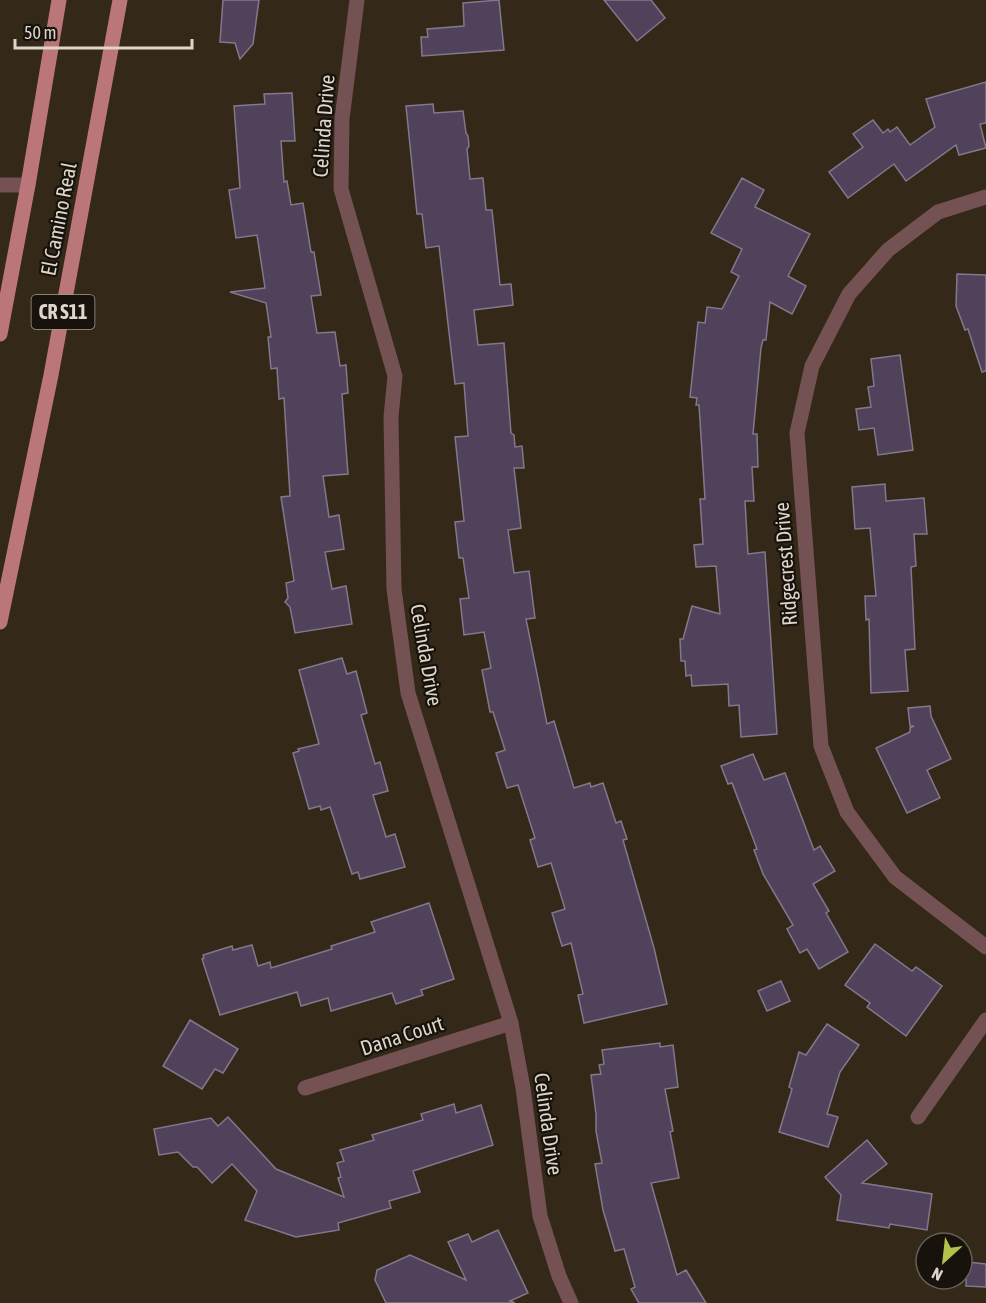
<svg xmlns="http://www.w3.org/2000/svg" width="986" height="1303" font-family="'Asap Condensed',sans-serif">
<style>
.building{fill:#50425a;stroke:#83788b;stroke-width:1.5}
.lines{fill:none;stroke-linecap:round;stroke-linejoin:round}
.minor{stroke:#745153;stroke-width:15}
.major{stroke:#bb767a;stroke-width:15}
.labels{text-anchor:middle;stroke-width:4.5;stroke-linejoin:round;paint-order:stroke}
.shield{fill:#17120b;stroke:#a29b92;stroke-width:1.5}
.shield-label{font-size:20px;font-weight:bold;fill:#ded6cc}
.street-label{font-size:21px;fill:#ded6cc;stroke:#17120b}
</style>
<rect width="100%" height="100%" fill="#342818"/>
<g class="building">
<path d="M223,0H259L253,44L240,59L235,43L220,42Z"/>
<path d="M499,0L504,50L422,56L421,37H428L427,29L464,26L463,3Z"/>
<path d="M604,0H651L665,18L637,41Z"/>
<path d="M986,82V123L980,124L986,148L959,155L956,145L906,181L894,164L848,198L829,172L863,147L853,134L873,120L883,133L888,129L890,132L897,127L910,145L935,127L926,99Z"/>
<path d="M292,93L295,141H281L284,182L287,181L291,205L303,203L311,252H314L321,295L311,296L317,333L335,332L340,366L346,365L348,393L342,394L348,474L323,476L329,517L339,515L344,549L325,552L332,589L346,586L352,624L295,633L290,607L285,602L288,598L286,583L294,581L281,497L290,496L284,398L279,399L277,368L271,369L268,337H271L266,303L230,292L265,288L257,235L236,238L229,190L240,188L234,106L265,104L264,94Z"/>
<path d="M433,104L434,113L463,111L466,133L468,136L469,146L467,149L470,179L483,178L486,210H492L500,285L511,284L513,305L474,310L478,345L504,343L511,433L514,435L515,447L522,446L524,468H514L521,528L508,530L514,573L529,571L535,618L526,619L547,724L554,721L574,788L590,783L591,787L603,783L616,823L621,821L627,839L623,840L654,948L667,1004L584,1023L578,995L583,994L571,943L562,946L552,913L565,909L551,863L538,867L530,840L535,838L518,785L507,788L496,753L505,750L493,712H490L482,670L491,668L484,632L464,635L460,599L469,598L463,558H459L455,522L464,521L455,437L468,436L464,383L455,384L439,246L426,248L422,214H417L406,106Z"/>
<path d="M742,178L764,190L755,207L810,234L788,276L806,286L792,314L770,302L766,340H763L761,348L753,434H757L758,467H752L754,501H745L748,554L765,552L777,734L741,737L739,705L729,706L728,684L692,686L691,675L686,676L685,661H681L680,639H683L692,606L720,614L716,566L696,567L694,545L703,544L700,499H705L699,405H696L697,398L690,397L698,322L705,323L707,307L722,309L739,276L731,272L742,249L711,233Z"/>
<path d="M957,274L986,275V371L982,372L968,329L965,330L956,306Z"/>
<path d="M900,355L913,450L878,455L874,428L859,430L856,409L871,407L868,387L874,386L871,359Z"/>
<path d="M885,484L886,501L924,498L927,534H914L916,566L911,567L915,649L905,650L908,691L871,693L869,619L866,620L865,596H876L870,528L855,529L852,487Z"/>
<path d="M342,658L347,674L356,671L367,713L361,715L375,764L380,762L388,791L373,795L386,837L395,834L405,867L360,879L358,872L352,874L330,807L321,810L320,806L309,809L293,753L299,751L298,749L319,744L299,670Z"/>
<path d="M930,706L931,716L951,759L927,770L940,798L907,813L876,748L910,732V728L914,726H910L908,708Z"/>
<path d="M753,754L764,780L785,773L814,850L820,846L835,871L813,884L829,911L826,913L848,952L819,969L807,949L800,953L787,929L793,925L763,874L754,850L757,849L732,783L728,784L721,766Z"/>
<path d="M429,903L454,979L421,990L423,995L396,1004L392,993L331,1011L328,998L301,1006L297,992L220,1015L202,959L204,958L203,955L232,946L233,950L252,945L258,966L270,962L271,968L332,949L331,946L375,932L371,922Z"/>
<path d="M875,944L912,971L916,967L942,986L906,1036L867,1007L870,1003L845,985Z"/>
<path d="M781,981L790,1001L767,1011L758,991Z"/>
<path d="M190,1020L238,1049L223,1073L215,1069L202,1089L163,1066Z"/>
<path d="M827,1024L859,1045L840,1072L827,1114L838,1117L828,1147L779,1132L792,1089L789,1087L799,1052L806,1055Z"/>
<path d="M660,1043V1047L673,1045L678,1087L665,1089L673,1131L670,1132L679,1178L651,1183L677,1275L686,1270L706,1303H639L631,1289L635,1287L624,1249L615,1251L603,1210L595,1164L602,1163L596,1131V1114L591,1075L601,1074L599,1065L604,1064L602,1050Z"/>
<path d="M454,1104L456,1113L481,1105L493,1145L413,1171L420,1192L389,1201L391,1208L338,1223L339,1230L296,1237L245,1220L257,1191L232,1164L212,1183L197,1167H193L178,1152L159,1155L154,1129L211,1118L218,1126L228,1117L276,1169L344,1197L338,1178L341,1177L337,1163L344,1161L340,1150L374,1140L372,1135L423,1120L421,1114Z"/>
<path d="M867,1140L887,1164L862,1183L932,1194L927,1230L890,1224L889,1228L837,1220L841,1195L825,1177Z"/>
<path d="M498,1230L528,1293L510,1301L515,1303H386L375,1280L377,1270L410,1255L466,1280L448,1242L468,1234L472,1242Z"/>
<path d="M967,1262L986,1264V1287L966,1286Z"/>
</g>
<g class="lines">
<g class="minor">
<path d="M357,0L342,119L341,189L395,376L391,417L394,589L408,693L511,1023L523,1088L540,1216L559,1276L571,1303"/>
<path d="M0,185H28"/>
<path d="M986,197L938,212L888,250L849,294L812,366L797,433L821,746L847,812L895,877L986,947"/>
<path d="M305,1088L511,1023"/>
<path d="M918,1117L986,1020"/>
</g>
<g class="major">
<path d="M0,334L28,185L59,0"/>
<path d="M0,622L51,375L120,0"/>
</g>
</g>
<g class="labels">
<rect class="shield" x="31.5" y="295" width="63" height="34" rx="4.5"/>
<g class="shield-label">
<text x="63" y="319">CR S11</text>
</g>
<g class="street-label">
<text transform="translate(324 126) rotate(-86)" y="7">Celinda Drive</text>
<text transform="translate(59 219) rotate(-79)" y="7">El Camino Real</text>
<text transform="translate(786 564) rotate(-94)" y="7">Ridgecrest Drive</text>
<text transform="translate(426 655) rotate(80)" y="7">Celinda Drive</text>
<text transform="translate(402 1036) rotate(-18)" y="7">Dana Court</text>
<text transform="translate(548 1124) rotate(82)" y="7">Celinda Drive</text>
</g>
</g>
<g transform="translate(944 1261) rotate(207)"><circle r="28" fill="#17120b" stroke="#676058" stroke-width="1.5"/>
<path d="M0-4.5L10 22L0 15L-10 22Z" fill="#b4c24b"/>
<text y="-9" font-size="16" font-weight="bold" text-anchor="middle" fill="#ded6cc">N</text>
</g>
<path d="M15 39v9h177v-9" fill="none" stroke="#ded6cc" stroke-width="3"/>
<text x="24" y="39" font-size="18" fill="#ded6cc" stroke="#17120b" stroke-width="4.5" paint-order="stroke">50 m</text>
</svg>
